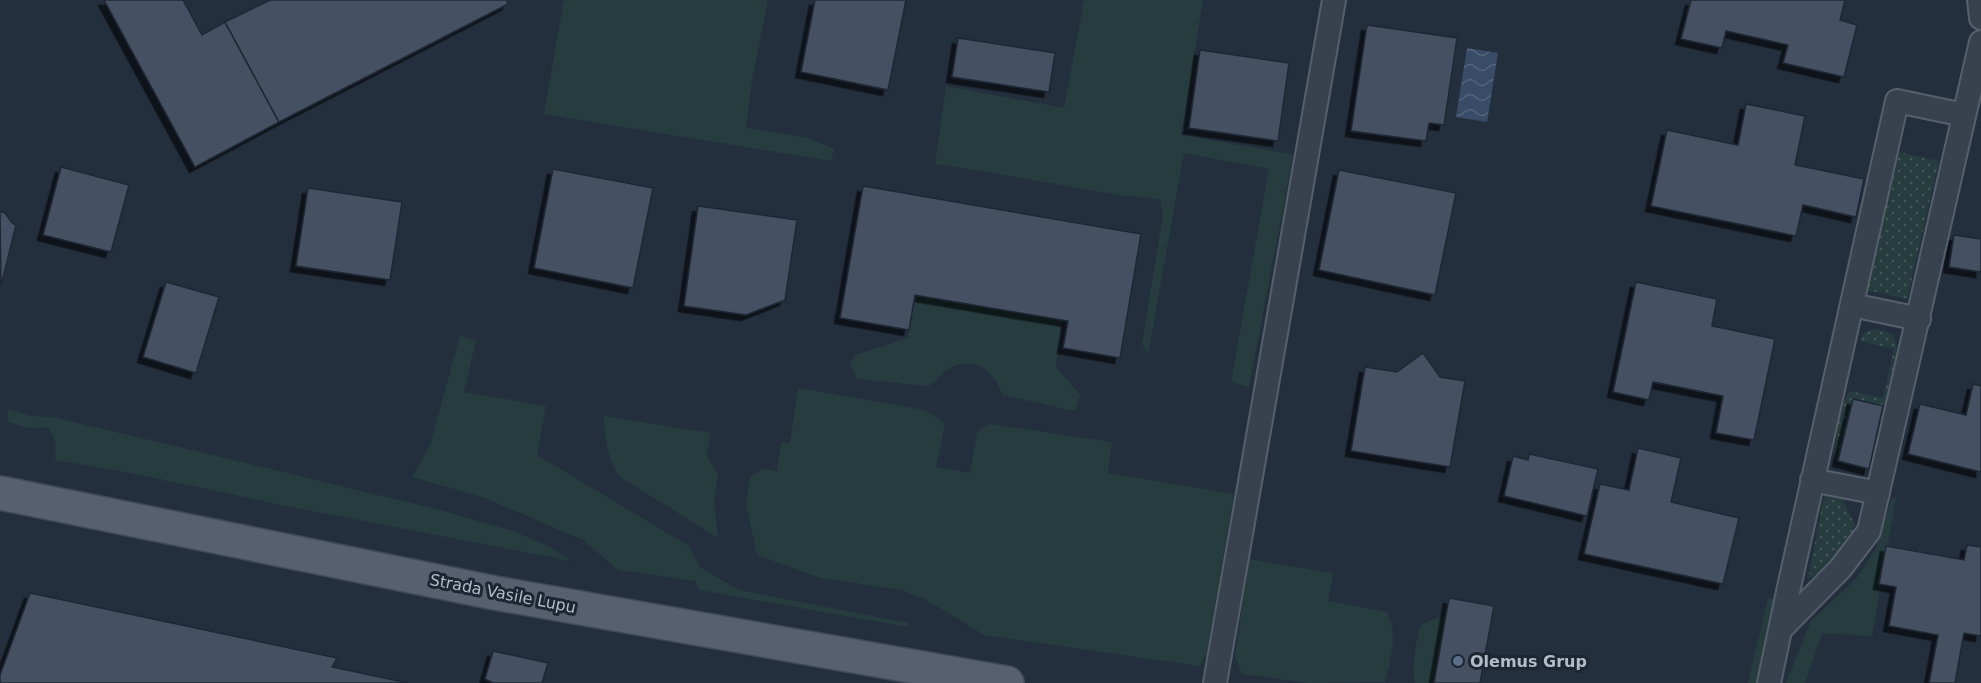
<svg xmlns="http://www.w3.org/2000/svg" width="1981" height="683" font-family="'DejaVu Sans',sans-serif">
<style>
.grass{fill:url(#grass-dots)}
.green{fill:#263c3f}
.water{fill:url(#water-waves)}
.building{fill:#455162;stroke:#1f2835;stroke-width:1.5;filter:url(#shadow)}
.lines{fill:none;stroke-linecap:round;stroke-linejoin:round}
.lane-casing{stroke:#565f6c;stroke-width:26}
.primary-casing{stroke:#414a57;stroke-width:36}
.lane{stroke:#38414e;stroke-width:22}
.primary{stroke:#56606e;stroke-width:33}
.service-dot{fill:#5c6f8a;stroke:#1d2633;stroke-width:2}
.labels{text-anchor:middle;stroke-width:6;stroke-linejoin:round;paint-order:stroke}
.street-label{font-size:16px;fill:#b4bcc9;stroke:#1d2633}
.poi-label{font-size:16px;font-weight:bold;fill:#b4bcc9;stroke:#1d2633;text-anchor:start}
</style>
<defs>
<pattern id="grass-dots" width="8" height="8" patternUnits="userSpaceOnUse" patternTransform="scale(1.5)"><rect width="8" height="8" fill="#263c3f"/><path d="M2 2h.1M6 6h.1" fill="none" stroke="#435659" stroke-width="1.8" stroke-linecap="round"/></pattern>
<pattern id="water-waves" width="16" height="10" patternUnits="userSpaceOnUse" patternTransform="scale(1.5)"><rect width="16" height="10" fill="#394c67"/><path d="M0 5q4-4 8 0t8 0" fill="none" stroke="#53647b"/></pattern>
<filter id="shadow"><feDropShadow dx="-5.5" dy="5.5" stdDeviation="0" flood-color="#0009"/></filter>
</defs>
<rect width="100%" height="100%" fill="#242f3e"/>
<g class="grass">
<path d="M1899,152L1939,161L1907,299L1867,290Z"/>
<path d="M1873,329C1880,330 1889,330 1894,337C1904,353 1878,448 1873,471L1869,469L1883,406L1853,399L1838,461L1834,454L1840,411L1849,391L1883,398L1894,349L1860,341L1863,334Z"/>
<path d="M1825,491L1842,498L1855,525C1842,551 1834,565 1808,579Z"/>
</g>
<g class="green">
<path d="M564,0H768L752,81L746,128L808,138L834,149L831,161L544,114Z"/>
<path d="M1084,0H1203L1181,135L1290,154L1293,156L1249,387L1231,382L1269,169L1184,153L1148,355L1142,344L1163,214L1160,200C1145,196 1129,197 1114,194C1054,185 995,172 935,164L946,86L1064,108Z"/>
<path d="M915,295L1061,321L1056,367L1080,395L1075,411L1002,395C996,372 973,355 950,368C941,373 937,382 928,386L857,379L850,362L855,355L908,338Z"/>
<path d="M460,336L476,340L464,392L546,406L537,455L689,546L700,567L739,590L908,623V627L699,590L695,581L618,570L583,540L485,498L412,477L430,445Z"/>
<path d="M798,388L925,410L945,424L936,467L970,473L977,433L981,428L990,424L1112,442L1108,473L1234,494L1207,653L1200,666L984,635L925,599L901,590L820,578L757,555L746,505L750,477L762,469L777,471L781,442L790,443Z"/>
<path d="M8,409L31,416L51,417L121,433L444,511L513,531L550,547L571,561L291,507L126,472L55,460C56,446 57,438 47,427L29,428L8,422Z"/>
<path d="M604,416L711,433L706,455L718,474L714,501L718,538L619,476C608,458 604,437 604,416Z"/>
<path d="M1892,498H1896L1872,636L1822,633L1805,683H1786L1811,621L1857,578L1876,549Z"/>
<path d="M1249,559L1333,573L1328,601L1387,612C1398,633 1391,659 1385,682L1309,683L1242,674L1235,656Z"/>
<path d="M1768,598L1784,600L1764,683H1748Z"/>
<path d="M1446,616L1434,683H1415C1412,673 1415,636 1421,627C1426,619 1438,618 1446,616Z"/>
</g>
<path class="water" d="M1467,48L1498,53L1487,122L1456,117Z"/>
<g class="building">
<path d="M104,0H183L202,35L225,22L279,122L195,167Z"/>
<path d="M270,0H507L508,4L279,122L225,22Z"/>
<path d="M815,0H906L888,90L801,72Z"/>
<path d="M1691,0H1845L1840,20L1857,25L1844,77L1783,63L1788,45L1726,31L1722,48L1681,39Z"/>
<path d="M1367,25L1457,38L1444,125L1429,123L1426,141L1351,131Z"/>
<path d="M958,38L1055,53L1049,92L952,77Z"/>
<path d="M1200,50L1289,63L1278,141L1189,128Z"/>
<path d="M1746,104L1805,116L1795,165L1864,179L1856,217L1803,205L1796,236L1651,206L1667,130L1738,145Z"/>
<path d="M61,167L129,185L111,252L43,235Z"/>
<path d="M553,169L653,188L633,288L534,268Z"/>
<path d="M1339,170L1456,193L1435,295L1319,270Z"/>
<path d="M863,186L1141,234L1120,358L1063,348L1068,321L915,295L909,330L840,318Z"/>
<path d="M308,188L402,202L390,280L296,266Z"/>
<path d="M698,206L797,220L785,300L746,315L684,306Z"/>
<path d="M0,211L5,213L12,223L16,225L1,286Z"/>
<path d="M1954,235L1981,239V272L1949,267Z"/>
<path d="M166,282L219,297L196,373L143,357Z"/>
<path d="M1636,282L1717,299L1712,326L1775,339L1754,440L1716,433L1723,396L1653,382L1649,400L1613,392Z"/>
<path d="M1423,353L1440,377L1465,381L1450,467L1351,451L1365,367L1397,372Z"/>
<path d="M1973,384L1981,386V472L1908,454L1920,404L1966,415Z"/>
<path d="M1853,399L1883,406L1869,469L1838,461Z"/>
<path d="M1638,448L1681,458L1671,502L1739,518L1723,584L1584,554L1600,484L1629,490Z"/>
<path d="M1529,454L1598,469L1587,516L1504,496L1513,456L1528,460Z"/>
<path d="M1967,545L1981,547V636L1964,633L1955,683H1929L1938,635L1889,626L1896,587L1879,584L1886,546L1964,560Z"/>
<path d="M30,593L337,658L332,667L408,683H0V675Z"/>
<path d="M1449,598L1494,606L1480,683H1434Z"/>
<path d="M493,651L548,663L542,683H493L485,679Z"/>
</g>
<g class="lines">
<g class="lane-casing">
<g id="lane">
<path d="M1979,0L1981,18"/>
<path d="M1852,305L1919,319"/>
<path d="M1812,480L1878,493"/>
<path d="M1781,629L1840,569L1869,531L1981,42"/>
<path d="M1215,683L1334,0"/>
<path d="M1769,683L1789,587L1897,101L1964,115"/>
</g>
</g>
<g class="primary-casing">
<path id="primary" d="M0,493L495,593L1007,683"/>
</g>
<use href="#lane" class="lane"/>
<use href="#primary" class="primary"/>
</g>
<circle class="service-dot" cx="1458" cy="661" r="6"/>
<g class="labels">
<g class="street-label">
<text transform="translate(503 593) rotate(11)" y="6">Strada Vasile Lupu</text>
</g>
<g class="poi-label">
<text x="1470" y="667">Olemus Grup</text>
</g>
</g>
</svg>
